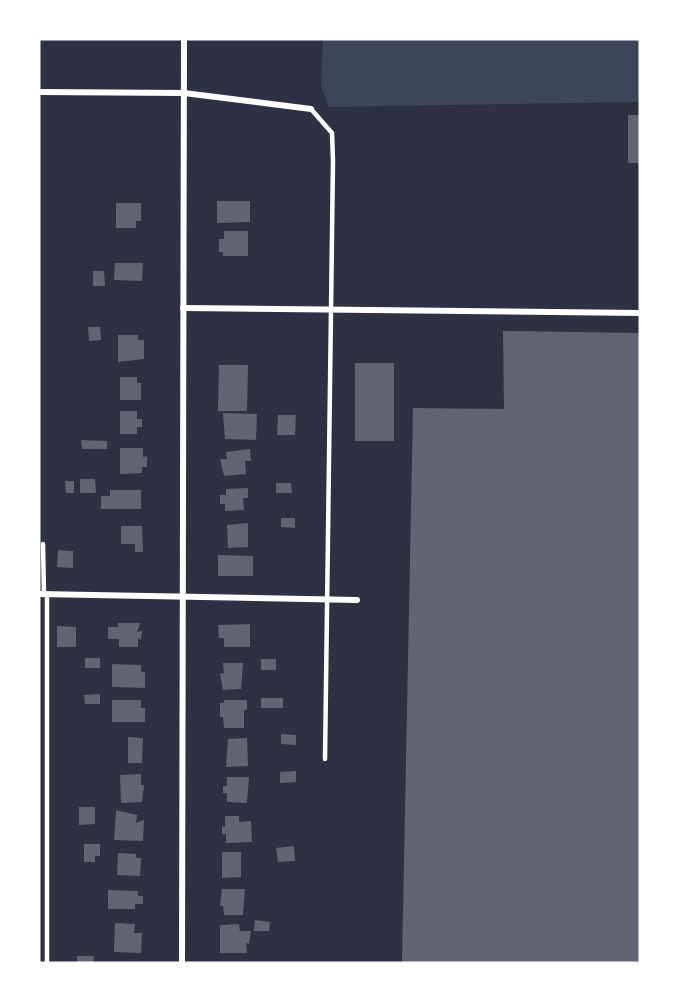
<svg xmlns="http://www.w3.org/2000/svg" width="679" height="1002" font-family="Montserrat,sans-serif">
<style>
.green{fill:#3c4559}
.building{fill:#626471}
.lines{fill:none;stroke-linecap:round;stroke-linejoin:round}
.service{stroke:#fff;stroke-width:4.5}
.minor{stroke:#fff;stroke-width:6}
</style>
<rect width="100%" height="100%" fill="#2d3142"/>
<path class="green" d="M323,39H640V102L329,107L321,86Z"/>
<g class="building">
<rect x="628" y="115" width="12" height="48"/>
<path d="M217,201H250V222L217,223Z"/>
<path d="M116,203H141V221H136V228H116Z"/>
<path d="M224,231H248V256H223V252H219V239H224Z"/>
<path d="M115,263H143L142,281L114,280Z"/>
<path d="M93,271H104L105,286H93Z"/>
<path d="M88,327H100L101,340L89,341Z"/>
<path d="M503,331L640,333V963H402L413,408L504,409Z"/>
<path d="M118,335H138V340H144V359L118,362Z"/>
<rect x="355" y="363" width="39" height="78"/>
<path d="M219,365H248L247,411H218Z"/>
<path d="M120,377H137V383H141V400H120Z"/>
<path d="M120,411H137V419H142V427H137V434H120Z"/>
<path d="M223,413L257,414L256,440L225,439Z"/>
<path d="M278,415H296L295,435H277Z"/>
<path d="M81,440L107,441V449H82Z"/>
<path d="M120,448H143V457L147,456V467H142V473L120,474Z"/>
<path d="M250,449L251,461H245L246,474L224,476L220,459H227L226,452Z"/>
<path d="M80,479H95L96,493H80Z"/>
<path d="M65,481H74V493H66Z"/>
<path d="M276,483H291L292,493H276Z"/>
<path d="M248,488V498H243L244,510L225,511V504H220V495H226V489Z"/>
<path d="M110,490H141V509H101V496H110Z"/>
<path d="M281,518H295V528L281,527Z"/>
<path d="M248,523V547L228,548L227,525Z"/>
<path d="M121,526H142L143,552H135V544H121Z"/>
<path d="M58,550L73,551V568L57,567Z"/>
<path d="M218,555L253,556V576H218Z"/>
<path d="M118,623H140L137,632L142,631L141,640L138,638V647H119V639H108V627H118Z"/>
<path d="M250,624V647H224V638H219L218,625Z"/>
<path d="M57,626L76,627V647H57Z"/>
<rect x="85" y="658" width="15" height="10"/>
<rect x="261" y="659" width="15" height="11"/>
<path d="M223,663H243L241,689L223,690L220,674L224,673Z"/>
<path d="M112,664L141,665V672H145V688L112,687Z"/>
<path d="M100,694V704H85L84,695Z"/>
<rect x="261" y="698" width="22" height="10"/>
<path d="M112,700H141V708H145V722H112Z"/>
<path d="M224,700H247V710H244V728H224L223,717H220V703H224Z"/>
<path d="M281,734L296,735V745L281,744Z"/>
<path d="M128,737L143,738L142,763H128Z"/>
<path d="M247,738L248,766L226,767L228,739Z"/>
<path d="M296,771V782L280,783V772Z"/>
<path d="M141,774V785H144L142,802L121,803L120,775Z"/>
<path d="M227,777H249L247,803L227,802V793H223V786H227Z"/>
<path d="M79,807H95V824L79,825Z"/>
<path d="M116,810L137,815L136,823L144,820L143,841L114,840Z"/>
<path d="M225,816H239V822L251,821L252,842L226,843V834H222V826L225,827Z"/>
<path d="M84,844H100V856H95V862H84Z"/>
<path d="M294,846L295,861L278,862L276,848Z"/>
<path d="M222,852H241V877L222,878Z"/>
<path d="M118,853L136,854V858H141L140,876L117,875Z"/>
<path d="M222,889H245L243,915H224L223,906H220Z"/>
<path d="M108,890L138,891V896H143V904H135V909H108Z"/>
<path d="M255,920L270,922L269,931H254Z"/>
<path d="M115,923L135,924L134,933H142L141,953L114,952Z"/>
<path d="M239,924L240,931H251L249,944L246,943L247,953H220V925Z"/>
<path d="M77,956H94L93,963H77Z"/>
</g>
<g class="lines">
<g class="service">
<path d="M311,109L332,133L333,161L325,759"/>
<path d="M43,544L44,595"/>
<path d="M47,963V595"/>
</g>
<g class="minor">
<path d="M39,92L184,93L311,109"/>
<path d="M183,308L640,313"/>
<path d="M39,594L357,600"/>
<path d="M182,963L184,39"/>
</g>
</g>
<rect width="679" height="1002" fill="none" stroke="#ffffff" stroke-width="81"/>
</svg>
